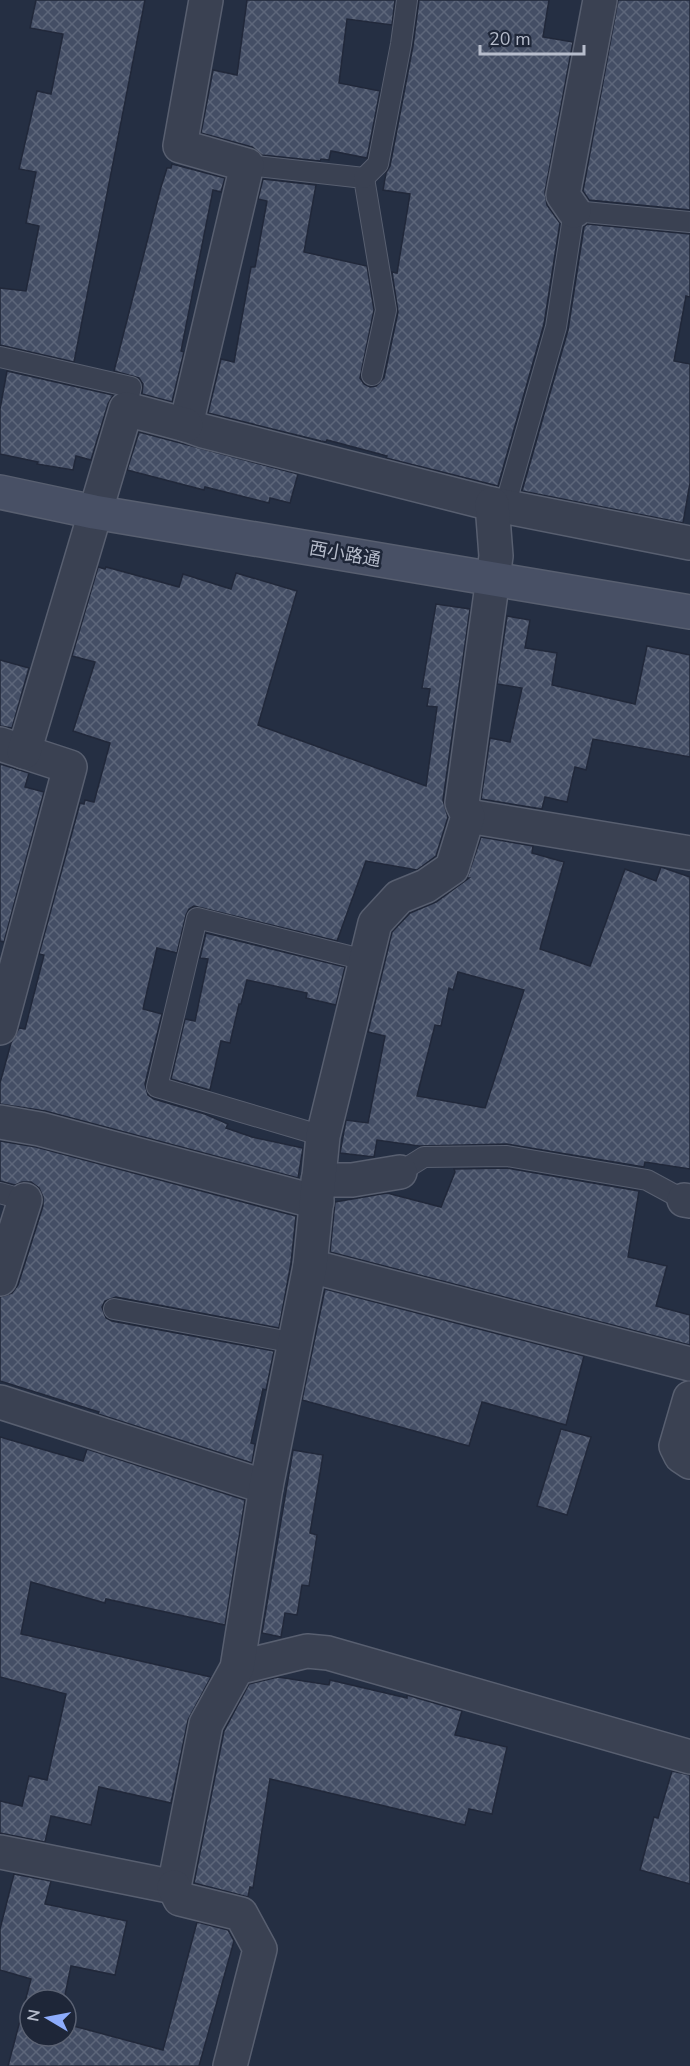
<svg xmlns="http://www.w3.org/2000/svg" width="690" height="2066" font-family="'Nunito Sans','Noto Sans JP',sans-serif">
<style>
.building{fill:url(#building-cross-hatch);stroke:#21283a;stroke-width:1.5;fill-rule:evenodd}
.lines{fill:none;stroke-linecap:round;stroke-linejoin:round}
.lane-casing{stroke:#585f70;stroke-width:22}
.street-casing{stroke:#585f70;stroke-width:36}
.secondary-casing{stroke:#585f70;stroke-width:36}
.lane{stroke:#3a4152;stroke-width:20}
.street{stroke:#3a4152;stroke-width:33}
.secondary{stroke:#485065;stroke-width:33}
.labels{text-anchor:middle;stroke-width:5;stroke-linejoin:round;paint-order:stroke}
.street-label{font-size:18px;fill:#b7bdcc;stroke:#1e2638}
</style>
<defs>
<pattern id="building-cross-hatch" width="8" height="8" patternUnits="userSpaceOnUse" patternTransform="scale(1.5)"><rect width="8" height="8" fill="#444e65"/><path d="M0 0l8 8M0 8l8-8" fill="none" stroke="#5d667a"/></pattern>
</defs>
<rect width="100%" height="100%" fill="#252f43"/>
<g class="building">
<path d="M36,0H145L74,362L0,345V288L26,291L39,226L26,223L36,172L19,169L37,91L51,94L63,34L30,28Z"/>
<path d="M247,0H395L392,25L347,19L339,83L380,91L367,158L331,151L329,160L321,159L320,161L262,155L252,147L201,133L213,70L237,75Z"/>
<path d="M419,0H549L543,37L573,42L545,192L547,205L560,223L544,324L498,486L386,458L387,456L327,440L326,442L321,441L208,413L221,359L234,362L251,267H255L267,201L258,199L263,179L316,185L304,252L367,266L374,310L360,378L364,384L370,387L376,386L384,378L398,312L392,272L397,273L410,194L383,190L386,173L390,166L413,46Z"/>
<path d="M618,0H690V210L589,200L583,191Z"/>
<path d="M172,164L225,178L221,192L213,190L181,351L184,352L172,402L142,394L143,384L139,378L114,371L161,187L167,168H171Z"/>
<path d="M587,224L690,234V297L686,296L674,361L690,364V483L683,523L522,491L568,330L584,227Z"/>
<path d="M7,371L113,395L108,404L91,460L76,456L73,470L37,464L38,462L0,454V409Z"/>
<path d="M139,432L298,474L290,503L270,498L269,503L205,487L204,490L127,470Z"/>
<path d="M98,567L105,569L106,567L179,587L183,574L231,589L236,573L297,591L258,725L426,786L437,707L427,706L430,689L422,688L436,604L470,609L443,800L448,817L436,856L417,870L366,861L337,941L194,906L189,909L186,915L177,953L157,948L143,1009L162,1014L145,1084L148,1095L154,1099L205,1114L228,1124L226,1128L252,1137L303,1148L298,1178L45,1111L0,1104V1083L11,1043L19,1028L25,1029L44,955L39,954L80,803L84,804L85,800L94,802L110,743L73,731L95,662L72,656Z"/>
<path d="M507,616L530,620L525,648L557,653L552,685L635,704L647,646L690,655V757L593,739L586,770L575,767L567,802L545,797L542,809L481,799L490,738L510,742L522,688L497,684Z"/>
<path d="M0,660L29,668L12,728L0,726Z"/>
<path d="M0,764L29,773L25,787L44,792L4,942L0,941Z"/>
<path d="M481,837L533,846L532,853L564,862L540,949L590,966L625,869L656,881L661,867L690,877V1169L645,1162L644,1167L507,1144L419,1146L377,1140L374,1157L340,1153L346,1120L368,1123L385,1036L368,1032L392,932L410,913L436,902L469,878H467ZM458,972L524,990L485,1108L417,1096L435,1025L441,1026L449,988L453,990Z"/>
<path d="M206,933L345,967L336,1005L306,998L307,993L247,980L241,1004H239L230,1043L221,1041L210,1090L171,1079L185,1019L195,1021L208,959L200,958Z"/>
<path d="M0,1141L36,1147L296,1216L291,1263L279,1328L116,1297L105,1301L102,1307L106,1318L112,1321L274,1351L266,1390L263,1389L251,1443L255,1444L252,1463L98,1414L99,1412L0,1381V1297L12,1293L18,1285L43,1206V1197L39,1188L31,1182H22L15,1185L0,1181Z"/>
<path d="M506,1168L639,1191L628,1257L667,1266L656,1306L690,1315V1345L330,1252L335,1202L387,1193L441,1207L455,1172L454,1169Z"/>
<path d="M325,1289L584,1356L566,1425L482,1402L469,1446L302,1400Z"/>
<path d="M561,1429L591,1437L567,1515L537,1506Z"/>
<path d="M0,1437L83,1461L87,1449L245,1500L225,1625L106,1599L105,1603L31,1582L21,1634L211,1677L188,1720L171,1803L99,1787L91,1825L51,1816L45,1842L0,1833V1801L22,1806L29,1776L47,1780L66,1694L0,1677Z"/>
<path d="M293,1450L323,1455L310,1533L317,1535L309,1586L302,1585L297,1615L285,1613L281,1637L262,1633Z"/>
<path d="M278,1677L329,1685L330,1680L407,1698V1695L462,1711L455,1735L507,1747L492,1814L469,1809L465,1825L270,1779L253,1888L250,1887L248,1897L194,1883L224,1731L249,1684Z"/>
<path d="M672,1771L690,1775V1884L640,1870L654,1817L658,1818Z"/>
<path d="M14,1874L51,1881L45,1904L127,1921L115,1975L71,1966L64,2000H30V2036H66V2024L163,2050L197,1922L228,1930L234,1941L199,2066H8L31,1979L0,1970V1929Z"/>
</g>
<g class="lines">
<g class="lane-casing">
<g id="lane">
<path d="M247,165L364,178L386,310L372,375"/>
<path d="M364,178L378,164L401,44L407,0"/>
<path d="M0,357L131,387L126,409"/>
<path d="M505,506L556,327L574,211L690,222"/>
<path d="M323,1136L157,1087L197,918L365,960"/>
<path d="M400,1172L424,1157L507,1156L647,1180L684,1200"/>
<path d="M0,1193L25,1200"/>
<path d="M114,1309L295,1343"/>
</g>
</g>
<g class="street-casing">
<g id="street">
<path d="M206,0L180,146L247,165L186,425L203,431L492,504L690,543"/>
<path d="M574,211L563,195L600,0"/>
<path d="M0,744L70,767L0,1028"/>
<path d="M24,752L126,409L186,425"/>
<path d="M468,816L690,853"/>
<path d="M0,1122L40,1129L317,1202"/>
<path d="M318,1180H352L400,1172"/>
<path d="M684,1200L690,1201"/>
<path d="M310,1266L690,1364"/>
<path d="M0,1279L25,1200"/>
<path d="M690,1398L676,1446L681,1456L690,1462"/>
<path d="M0,1402L266,1487"/>
<path d="M237,1668L307,1651L328,1653L690,1757"/>
<path d="M0,1852L174,1887L206,1724L237,1668L266,1487L310,1266L323,1136L375,923L399,897L426,886L452,868L468,816L462,803L496,556L492,504"/>
<path d="M174,1887L180,1899L241,1914L260,1949L230,2066"/>
</g>
</g>
<g class="secondary-casing">
<path id="secondary" d="M0,492L94,512L690,612"/>
</g>
<use href="#lane" class="lane"/>
<use href="#street" class="street"/>
<use href="#secondary" class="secondary"/>
</g>
<g class="labels">
<g class="street-label">
<text transform="translate(345 554) rotate(10)" y="6">西小路通</text>
</g>
</g>
<g transform="translate(48 2018) rotate(280)"><circle r="28" fill="#1e2638" stroke="#5b6273" stroke-width="1.5"/>
<path d="M0-4.5L10 22L0 15L-10 22Z" fill="#8dacfc"/>
<text y="-9" font-size="16" font-weight="bold" text-anchor="middle" fill="#b7bdcc">N</text>
</g>
<path d="M480 45v9h104v-9" fill="none" stroke="#b7bdcc" stroke-width="3"/>
<text x="489" y="45" font-size="18" fill="#b7bdcc" stroke="#1e2638" stroke-width="4.5" paint-order="stroke">20 m</text>
</svg>
